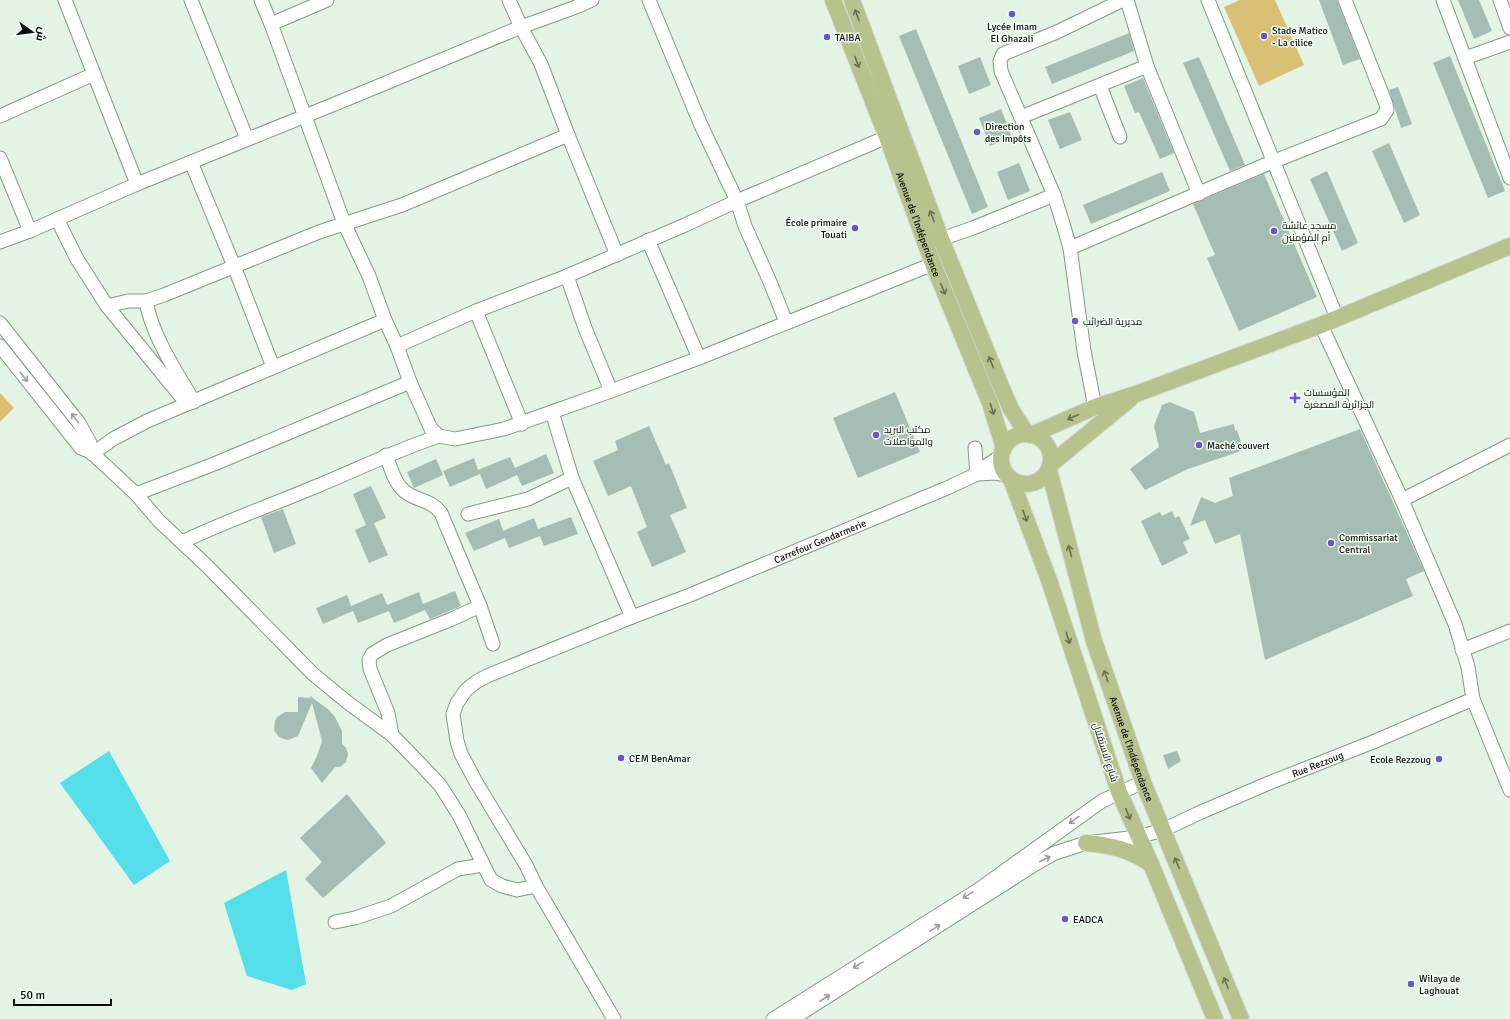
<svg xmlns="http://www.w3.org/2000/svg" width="1510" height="1019" font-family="Signika,Cairo,sans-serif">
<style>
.pitch{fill:#dac074}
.water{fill:#54dfea}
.building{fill:#a6bdb5}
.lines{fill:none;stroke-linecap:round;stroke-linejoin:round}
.minor-casing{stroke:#879688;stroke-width:15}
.major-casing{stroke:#d7d8d7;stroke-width:18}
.minor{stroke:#fff;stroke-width:13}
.major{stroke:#b8c28d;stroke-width:16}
.oneway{stroke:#697151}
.oneway2{stroke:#9c9e9c}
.poi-dot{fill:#6955ce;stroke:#f5fff5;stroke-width:1.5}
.labels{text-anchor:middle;stroke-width:3;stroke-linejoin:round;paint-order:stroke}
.poi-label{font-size:10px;fill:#080d08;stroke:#f5fff5;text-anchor:start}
.street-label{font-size:10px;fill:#080d08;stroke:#f5fff5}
</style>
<rect width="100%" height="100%" fill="#e3f3e4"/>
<g class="pitch">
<path d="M1240,0H1275L1304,65L1259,86L1224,7Z"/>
<path d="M0,393L14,408L0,422Z"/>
</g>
<g class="water">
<path d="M109,751L170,861L134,885L60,783Z"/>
<path d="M286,870L306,984L292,990L247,976L224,903Z"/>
</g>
<g class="building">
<path d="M1319,0H1337L1360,59L1343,65Z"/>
<path d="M1458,0H1479L1492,31L1474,39Z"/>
<path d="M916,29L988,207L972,214L899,36Z"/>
<path d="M1129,33L1134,51L1052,84L1045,67Z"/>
<path d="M1450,56L1505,191L1488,198L1433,63Z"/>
<path d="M980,57L991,85L969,94L958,66Z"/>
<path d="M1199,57L1245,165L1230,171L1183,63Z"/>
<path d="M1143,78L1174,153L1160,159L1139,112L1135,113L1124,86Z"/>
<path d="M1398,87L1412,124L1401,128L1389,90Z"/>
<path d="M1001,109L1012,137L990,146L979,118Z"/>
<path d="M1070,112L1082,140L1060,149L1048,120Z"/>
<path d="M1389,143L1420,215L1404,223L1372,151Z"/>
<path d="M1019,163L1030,191L1008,200L997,172Z"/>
<path d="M1327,171L1358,243L1342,251L1310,179Z"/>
<path d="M1162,172L1170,191L1091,224L1083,205Z"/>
<path d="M1264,174L1317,297L1239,331L1207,258L1215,255L1193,204Z"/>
<path d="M895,392L920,452L858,478L833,418Z"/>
<path d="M1170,402L1194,412L1200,433L1234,424L1235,431L1237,430L1241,442L1238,444L1241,451L1188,469L1145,490L1130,469L1159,447L1154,426L1162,405Z"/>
<path d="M649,426L666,465L669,463L687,508L670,515L686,552L652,567L637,532L647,527L631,486L608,496L593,461L618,450L615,441Z"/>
<path d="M1360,429L1424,571L1406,579L1413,596L1265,660L1240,534L1215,544L1205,520L1190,526L1201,497L1215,503L1233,496L1229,478Z"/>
<path d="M546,454L554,473L522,486L517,475L486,489L480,474L450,487L443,471L474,458L478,470L510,457L515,468Z"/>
<path d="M436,459L443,475L414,488L407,472Z"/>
<path d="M371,486L386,518L374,523L388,555L369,563L355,530L366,525L353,494Z"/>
<path d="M283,509L296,544L274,553L261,517Z"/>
<path d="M1172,511L1175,518L1179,516L1190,539L1183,542L1188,553L1162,566L1141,521L1160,512L1162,516Z"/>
<path d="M571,517L578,534L544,546L540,536L509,548L505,538L474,551L465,533L499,519L503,531L534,518L538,529Z"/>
<path d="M455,591L461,606L430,619L425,610L394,623L389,611L358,623L353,611L323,624L316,608L347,595L351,606L382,593L387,605L419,592L423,604Z"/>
<path d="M310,696L329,710L335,717L342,731V744L346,748L348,754L346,762L340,767H335L322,783L311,768L317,756L322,741L312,703L298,736L288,740L284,739L279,737L274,730L275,721L277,717L285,712H298V697L310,698Z"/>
<path d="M1177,751L1181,761L1168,769L1163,755Z"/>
<path d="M347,794L386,843L323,898L305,879L322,862L300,838Z"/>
</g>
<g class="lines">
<g class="minor-casing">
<g id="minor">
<path d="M65,0L137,184"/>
<path d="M191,0L247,139"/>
<path d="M261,0L271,24L344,223L369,276L385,320L397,346L410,382"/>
<path d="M509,0L521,27L541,64L568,135L617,255"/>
<path d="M649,0L700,123L737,201L745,226L770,282L786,322"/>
<path d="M1127,0L1147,66L1199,194"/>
<path d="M1208,0L1337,318"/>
<path d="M1443,0L1510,178"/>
<path d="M1500,0L1510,28"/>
<path d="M271,24L327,0"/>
<path d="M1465,58L1510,42"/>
<path d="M1100,86L1120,137"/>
<path d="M0,116L94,74"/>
<path d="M1021,117L1147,66"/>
<path d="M0,158L30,231"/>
<path d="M191,162L234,266L273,367"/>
<path d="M57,219L77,259L107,306L187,404"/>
<path d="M941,239L973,228L1054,195"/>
<path d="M648,240L699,358"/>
<path d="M0,242L30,231L137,184L352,97L521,27L576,7L592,0"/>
<path d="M1070,248L1272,162L1381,119L1387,110L1386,104L1345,0"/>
<path d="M567,276L585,328L611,391"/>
<path d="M146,301C152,336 176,371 194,402"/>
<path d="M107,306L128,301H146L164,295L319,232L402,205L568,135"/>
<path d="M476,311L522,424"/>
<path d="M0,323L79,423L90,443L91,452"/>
<path d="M1321,325L1402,500L1455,624L1468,667L1473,699L1510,790"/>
<path d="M0,346L81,448L91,452L136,494L159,521L207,566L312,673L347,702L392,735L424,768L440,785L459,815L491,880L502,886L517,890L536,886"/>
<path d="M397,346L476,311L567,276L685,225L737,201L887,137"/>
<path d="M1095,407L1084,351L1070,248L1064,227L1054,195L1001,71L1000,61L1003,54L1057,32L1123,0"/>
<path d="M552,412L572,478L632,617"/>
<path d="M975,448L977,474"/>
<path d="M92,454L113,439L147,421L385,320"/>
<path d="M386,455C391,468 395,486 407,493C420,502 430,499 441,513L480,606L493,644"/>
<path d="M977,474L996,473L1007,475"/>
<path d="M136,494L214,464L410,382L431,429L439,436L455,439L504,429L611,391L699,358L933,264"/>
<path d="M1402,500L1510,445"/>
<path d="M468,514L528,499L572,478"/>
<path d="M182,542C226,521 272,505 317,486C358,469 397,450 439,436"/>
<path d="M1462,650L1510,631"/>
<path d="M392,735L388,713L370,669L369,660L372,654L387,645L452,619L480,606"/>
<path d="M335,922L355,918L391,906L458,869L483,865"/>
<path id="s1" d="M614,1019L536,886L526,865L476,782L461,754L457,741L453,714L457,703L466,690L476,682L487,676L632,617L690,595L947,488L977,474L982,469L1002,455"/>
<path d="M773,1019L978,890L1102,801L1143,782"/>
<path id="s2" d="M792,1019L1037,863L1055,853L1086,843L1138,837L1163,830L1199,813L1269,783L1373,742L1473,699"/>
</g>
</g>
<g class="major-casing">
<g id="major">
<path id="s3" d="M833,0L887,137L933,264L990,403L1004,448"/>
<path d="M852,0L941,239L1000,384L1011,409L1027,434"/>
<circle cx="1026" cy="459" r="25"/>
<path d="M1031,435L1095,407L1136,394L1321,325L1510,246"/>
<path d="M1051,464L1130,399"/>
<path id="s4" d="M1049,470L1094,641L1143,782L1241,1019"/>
<path d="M1011,479L1049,580L1119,792L1151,864L1215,1019"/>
<path d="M1086,843C1111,845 1130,850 1151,864"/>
</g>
</g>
<use href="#minor" class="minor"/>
<use href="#major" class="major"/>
</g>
<defs><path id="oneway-shaft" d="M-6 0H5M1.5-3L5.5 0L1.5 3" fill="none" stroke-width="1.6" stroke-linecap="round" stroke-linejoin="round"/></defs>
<g class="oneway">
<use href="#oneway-shaft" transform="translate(857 15) rotate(-110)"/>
<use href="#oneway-shaft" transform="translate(857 62) rotate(69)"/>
<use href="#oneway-shaft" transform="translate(932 216) rotate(-111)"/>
<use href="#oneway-shaft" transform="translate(943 289) rotate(68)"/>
<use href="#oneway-shaft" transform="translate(991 362) rotate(-112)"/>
<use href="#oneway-shaft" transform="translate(992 409) rotate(72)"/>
<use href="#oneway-shaft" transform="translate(1073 417) rotate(156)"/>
<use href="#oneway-shaft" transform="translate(1025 516) rotate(70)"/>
<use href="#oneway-shaft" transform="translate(1070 551) rotate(-105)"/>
<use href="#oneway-shaft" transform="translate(1068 638) rotate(72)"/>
<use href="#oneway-shaft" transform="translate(1106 676) rotate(-109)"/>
<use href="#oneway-shaft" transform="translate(1128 814) rotate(67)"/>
<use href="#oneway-shaft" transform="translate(1177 863) rotate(-112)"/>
<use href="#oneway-shaft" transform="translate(1226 983) rotate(-112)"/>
</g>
<g class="oneway2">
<use href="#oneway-shaft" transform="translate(24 377) rotate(51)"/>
<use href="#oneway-shaft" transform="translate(75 418) rotate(-126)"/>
<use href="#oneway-shaft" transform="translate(1074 820) rotate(144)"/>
<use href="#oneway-shaft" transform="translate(1045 859) rotate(-27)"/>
<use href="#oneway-shaft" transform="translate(968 895) rotate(148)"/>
<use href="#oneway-shaft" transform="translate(935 928) rotate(-32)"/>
<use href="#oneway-shaft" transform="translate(858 965) rotate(148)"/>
<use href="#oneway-shaft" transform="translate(825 998) rotate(-33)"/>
</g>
<g class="poi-dot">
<circle cx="1012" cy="14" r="4"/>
<circle cx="1264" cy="36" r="4"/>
<circle cx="827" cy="37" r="4"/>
<circle cx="977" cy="132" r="4"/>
<circle cx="855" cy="228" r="4"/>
<circle cx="1274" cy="231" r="4"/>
<circle cx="1075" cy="321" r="4"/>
<path d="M1293 392h4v4h4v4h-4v4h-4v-4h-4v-4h4z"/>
<circle cx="876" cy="435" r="4"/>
<circle cx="1199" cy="445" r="4"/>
<circle cx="1331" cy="543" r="4"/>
<circle cx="621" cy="758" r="4"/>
<circle cx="1439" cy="759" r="4"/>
<circle cx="1065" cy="919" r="4"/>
<circle cx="1411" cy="984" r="4"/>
</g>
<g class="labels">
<g class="poi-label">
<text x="1012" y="30" text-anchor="middle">Lycée Imam<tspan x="1012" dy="12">El Ghazali</tspan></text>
<text x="1272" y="34">Stade Matico<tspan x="1272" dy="12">- La cilice</tspan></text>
<text x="835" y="41">TAIBA</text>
<text x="985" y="130">Direction<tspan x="985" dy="12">des Impôts</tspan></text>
<text x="847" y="226" text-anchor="end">École primaire<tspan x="847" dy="12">Touati</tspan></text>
<text x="1282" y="229">مسجد عائشة<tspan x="1282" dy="12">أم المؤمنين</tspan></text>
<text x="1083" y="325">مديرية الضرائب</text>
<text x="1304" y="396">المؤسسات<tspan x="1304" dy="12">الجزائرية المصغرة</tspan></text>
<text x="884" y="433">مكتب البريد<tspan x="884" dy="12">والمواصلات</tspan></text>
<text x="1207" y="449">Maché couvert</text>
<text x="1339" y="541">Commissariat<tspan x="1339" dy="12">Central</tspan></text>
<text x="629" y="762">CEM BenAmar</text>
<text x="1431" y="763" text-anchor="end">Ecole Rezzoug</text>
<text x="1073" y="923">EADCA</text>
<text x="1419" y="982">Wilaya de<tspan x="1419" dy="12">Laghouat</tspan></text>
</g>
<g class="street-label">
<text dy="4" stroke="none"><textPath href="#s3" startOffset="240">Avenue de l'Indépendance</textPath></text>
<text dy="4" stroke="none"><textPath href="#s1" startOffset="759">Carrefour Gendarmerie</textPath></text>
<text dy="4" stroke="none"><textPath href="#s4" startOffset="291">Avenue de l'Indépendance</textPath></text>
<text transform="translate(1106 752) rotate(72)" y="4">شارع الاستقلال</text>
<text dy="4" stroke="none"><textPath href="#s2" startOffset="590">Rue Rezzoug</textPath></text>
</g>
</g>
<g transform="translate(32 32) rotate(104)" stroke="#f5fff5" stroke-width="3" paint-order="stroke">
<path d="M0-3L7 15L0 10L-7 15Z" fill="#080d08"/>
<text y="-6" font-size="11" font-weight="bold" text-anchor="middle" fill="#080d08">ش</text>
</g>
<path d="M14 999v6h97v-6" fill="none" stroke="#080d08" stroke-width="2"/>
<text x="20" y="999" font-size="12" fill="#080d08" stroke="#f5fff5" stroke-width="3" paint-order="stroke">50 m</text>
</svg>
